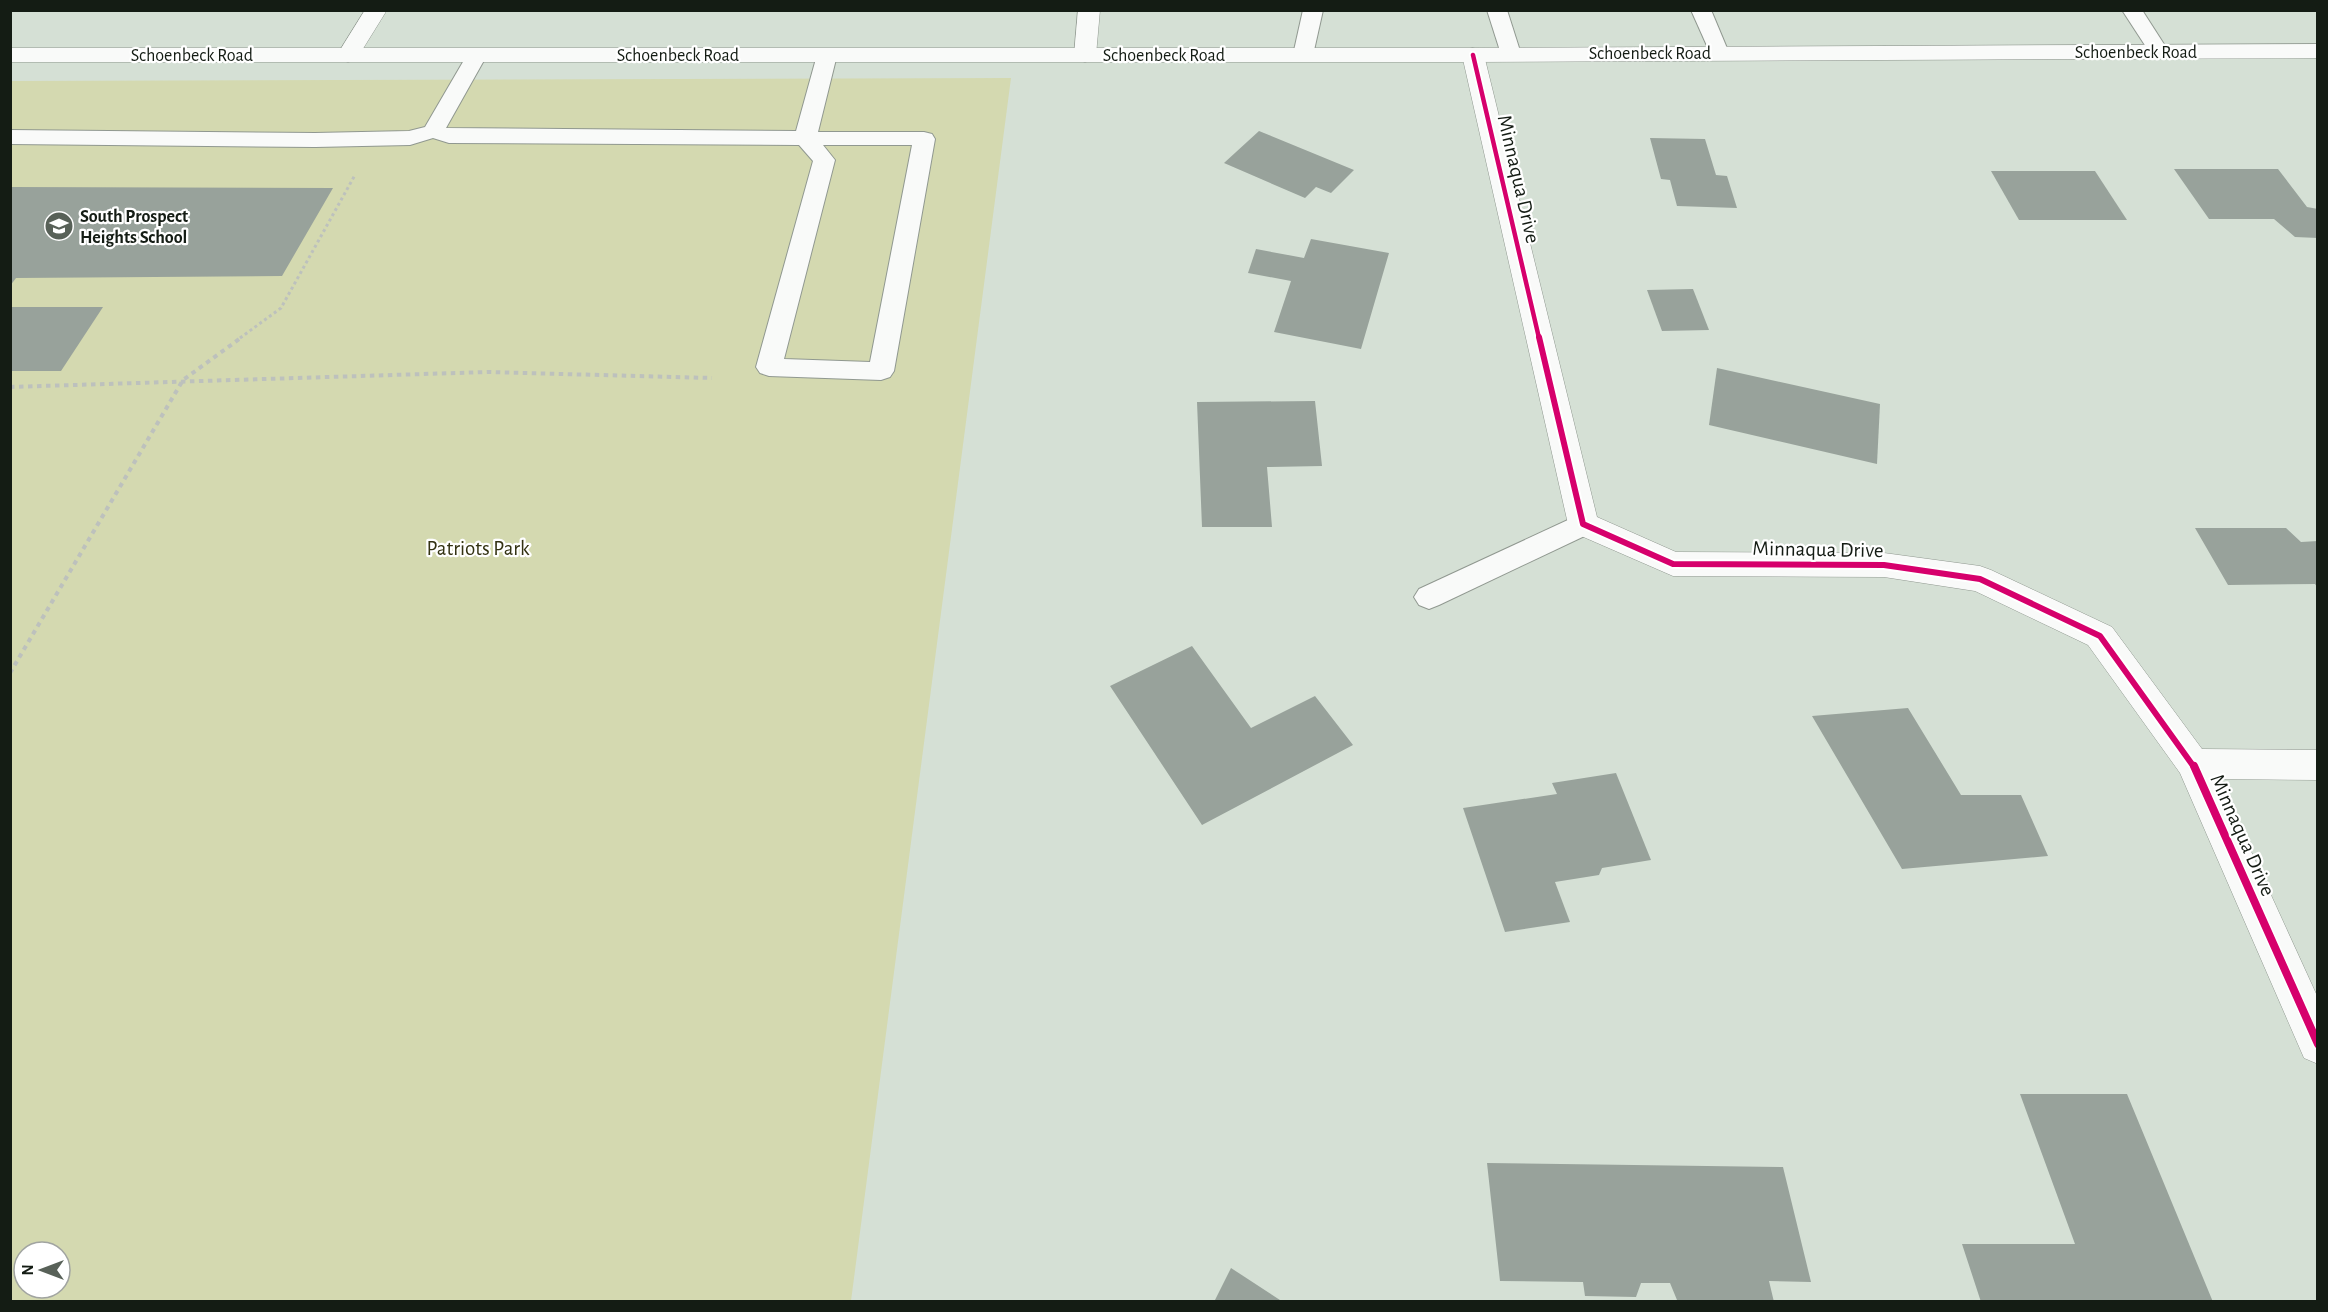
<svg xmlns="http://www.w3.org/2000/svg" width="2328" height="1312" font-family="'Alegreya Sans',sans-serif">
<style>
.green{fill:#d4d9b0;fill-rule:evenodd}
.building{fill:#98a29b}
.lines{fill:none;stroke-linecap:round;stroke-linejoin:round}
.lane-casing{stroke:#909890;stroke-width:2}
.street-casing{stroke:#909890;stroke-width:1}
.secondary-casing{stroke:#909890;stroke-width:1}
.path-far1{stroke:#bdc1bd;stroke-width:3;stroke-dasharray:3 3;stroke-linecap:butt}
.path{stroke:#bdc1bd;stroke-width:4;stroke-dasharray:4.5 4.5;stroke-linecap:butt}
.lane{fill:#f9faf9;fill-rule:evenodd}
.street{fill:#f9faf9;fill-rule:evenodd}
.secondary{fill:#f9faf9;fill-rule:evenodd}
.cycleway-far2-casing{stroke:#fff;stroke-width:8}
.cycleway-far1-casing{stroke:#fff;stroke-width:10}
.cycleway-casing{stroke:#fff;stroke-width:11}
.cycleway-far2{stroke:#d6006c;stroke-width:4.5}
.cycleway-far1{stroke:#d6006c;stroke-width:6}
.cycleway{stroke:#d6006c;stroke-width:8}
.labels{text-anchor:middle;stroke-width:4.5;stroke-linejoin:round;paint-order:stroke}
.far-street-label{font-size:18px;fill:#141c14;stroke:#fff}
.far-poi-label{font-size:18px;font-weight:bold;fill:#141c14;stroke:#fff;text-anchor:start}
.street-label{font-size:21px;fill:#141c14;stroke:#fff}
.park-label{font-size:21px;fill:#333212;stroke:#fff}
</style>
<rect width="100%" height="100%" fill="#d5e0d5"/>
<path class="green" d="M1011,78L851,1301H11V81ZM24,1252H60V1288H24Z"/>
<g class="building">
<path d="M1259,131L1354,170L1331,193L1316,187L1305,198L1224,163Z"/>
<path d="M1650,138L1705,139L1716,175L1727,176L1737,208L1677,206L1670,180L1661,179Z"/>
<path d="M2174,169H2278L2307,207L2318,209V238L2295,237L2274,219H2209Z"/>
<path d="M1991,171H2095L2127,220H2019Z"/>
<path d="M10,187L333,188L282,276L16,278L10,286Z"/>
<path d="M1311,239L1389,253L1361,349L1274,332L1291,281L1248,273L1256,249L1304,258Z"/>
<path d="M1693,289L1709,330L1662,331L1647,290Z"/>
<path d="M10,307H103L61,371H10Z"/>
<path d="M1717,368L1880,404L1877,464L1709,425Z"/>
<path d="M1315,401L1322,466L1267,467L1272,527H1202L1197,402Z"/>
<path d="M2195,528H2286L2301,542L2318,541V588L2315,584L2228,585Z"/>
<path d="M1192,646L1251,728L1315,696L1353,745L1202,825L1110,686Z"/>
<path d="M1908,708L1961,795H2021L2048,856L1902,869L1812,716Z"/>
<path d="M1616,773L1651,860L1602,868L1599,875L1555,882L1570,922L1505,932L1463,808L1557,794L1552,783Z"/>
<path d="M2020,1094H2127L2213,1302H1981L1962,1244H2075Z"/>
<path d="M1487,1163L1783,1167L1811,1282L1769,1281L1774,1302H1745L1677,1300L1670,1283H1641L1636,1297L1585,1296L1583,1282L1500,1281Z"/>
<path d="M1231,1268L1283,1302H1214Z"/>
</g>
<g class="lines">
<g class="lane-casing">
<g id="lane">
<path d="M1303,10H1323L1313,55L1310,59L1303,61L1296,59L1293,55Z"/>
<path d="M1487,10H1507L1521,54L1518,58H1504L1501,54Z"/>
<path d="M1691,10H1711L1729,53L1726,57H1712Z"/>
<path d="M2122,10H2142L2169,52L2166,56H2152Z"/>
<path d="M477,49L484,51L487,55L446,128L796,131L817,55L820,51L827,49L834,51L837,55L818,132H924L932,134L935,139L894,371L890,377L881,380L769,376L760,373L756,367L813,161L799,145L449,143L433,138L410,145L315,147L10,144V130L315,133L409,131L425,127L467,55L470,51ZM823,145H912L870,362L784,359L835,160Z"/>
<path d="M1583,513L1593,516L1597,524L1593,532L1439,605L1429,609L1419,605L1414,597L1419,589Z"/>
</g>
</g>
<g class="street-casing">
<g id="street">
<path d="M365,10H387L356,60L348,62L340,60L337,55Z"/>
<path d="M1078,10H1100L1096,55L1093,60L1085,62L1077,60L1074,55Z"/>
<path d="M1473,48L1481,50L1484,55L1597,517L1676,552L1884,553L1980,566L1991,570L2112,627L2202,749L2318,750V780L2218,779L2318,998V1064L2304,1058L2180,773L2088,645L1975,591L1884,577L1673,576L1572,532L1568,524L1462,55L1465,50Z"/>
</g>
</g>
<g class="secondary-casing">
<path id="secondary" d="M2318,44V58L1473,62H10V48H1473Z"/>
</g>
<path class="path-far1" d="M240,338L281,308L355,175"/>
<g class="path">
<path d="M10,387L488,372L712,378"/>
<path d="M10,673L183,380L242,337"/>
</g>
<use href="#lane" class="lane"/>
<use href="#street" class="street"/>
<use href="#secondary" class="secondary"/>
<g class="cycleway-far2-casing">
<path id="cycleway-far2" d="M1473,55L1539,338"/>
</g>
<g class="cycleway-far1-casing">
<path id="cycleway-far1" d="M1539,337L1583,524L1673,564L1884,565L1980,579L2100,636L2194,767"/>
</g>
<g class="cycleway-casing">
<path id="cycleway" d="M2194,766L2318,1044"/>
</g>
<use href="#cycleway-far2" class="cycleway-far2"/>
<use href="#cycleway-far1" class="cycleway-far1"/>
<use href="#cycleway" class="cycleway"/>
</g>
<defs>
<g id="school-disc" transform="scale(1.5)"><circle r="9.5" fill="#586158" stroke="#fff"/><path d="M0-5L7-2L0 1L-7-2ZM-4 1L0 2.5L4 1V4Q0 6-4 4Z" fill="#fff"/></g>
</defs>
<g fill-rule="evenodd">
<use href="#school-disc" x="59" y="226"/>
</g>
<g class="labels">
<g class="far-street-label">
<text x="2136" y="58">Schoenbeck Road</text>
<text x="1650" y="59">Schoenbeck Road</text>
<text x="192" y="61">Schoenbeck Road</text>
<text x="678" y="61">Schoenbeck Road</text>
<text x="1164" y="61">Schoenbeck Road</text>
</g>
<g class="far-poi-label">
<text x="80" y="222">South Prospect<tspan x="80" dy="21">Heights School</tspan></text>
</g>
<g class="street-label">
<text transform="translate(1519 179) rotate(77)" y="7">Minnaqua Drive</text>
<text transform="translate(1818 549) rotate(1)" y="7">Minnaqua Drive</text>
<text transform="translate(2243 835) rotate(66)" y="7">Minnaqua Drive</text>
</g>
<g class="park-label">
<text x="478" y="555">Patriots Park</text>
</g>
</g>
<rect width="2328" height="1312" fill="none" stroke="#141c14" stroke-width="24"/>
<g transform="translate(42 1270) rotate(270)"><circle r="28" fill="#ffffff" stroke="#a1a4a1" stroke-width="1.5"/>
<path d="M0-4.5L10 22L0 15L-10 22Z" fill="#586158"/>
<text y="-9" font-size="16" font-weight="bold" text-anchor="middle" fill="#141c14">N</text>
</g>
</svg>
